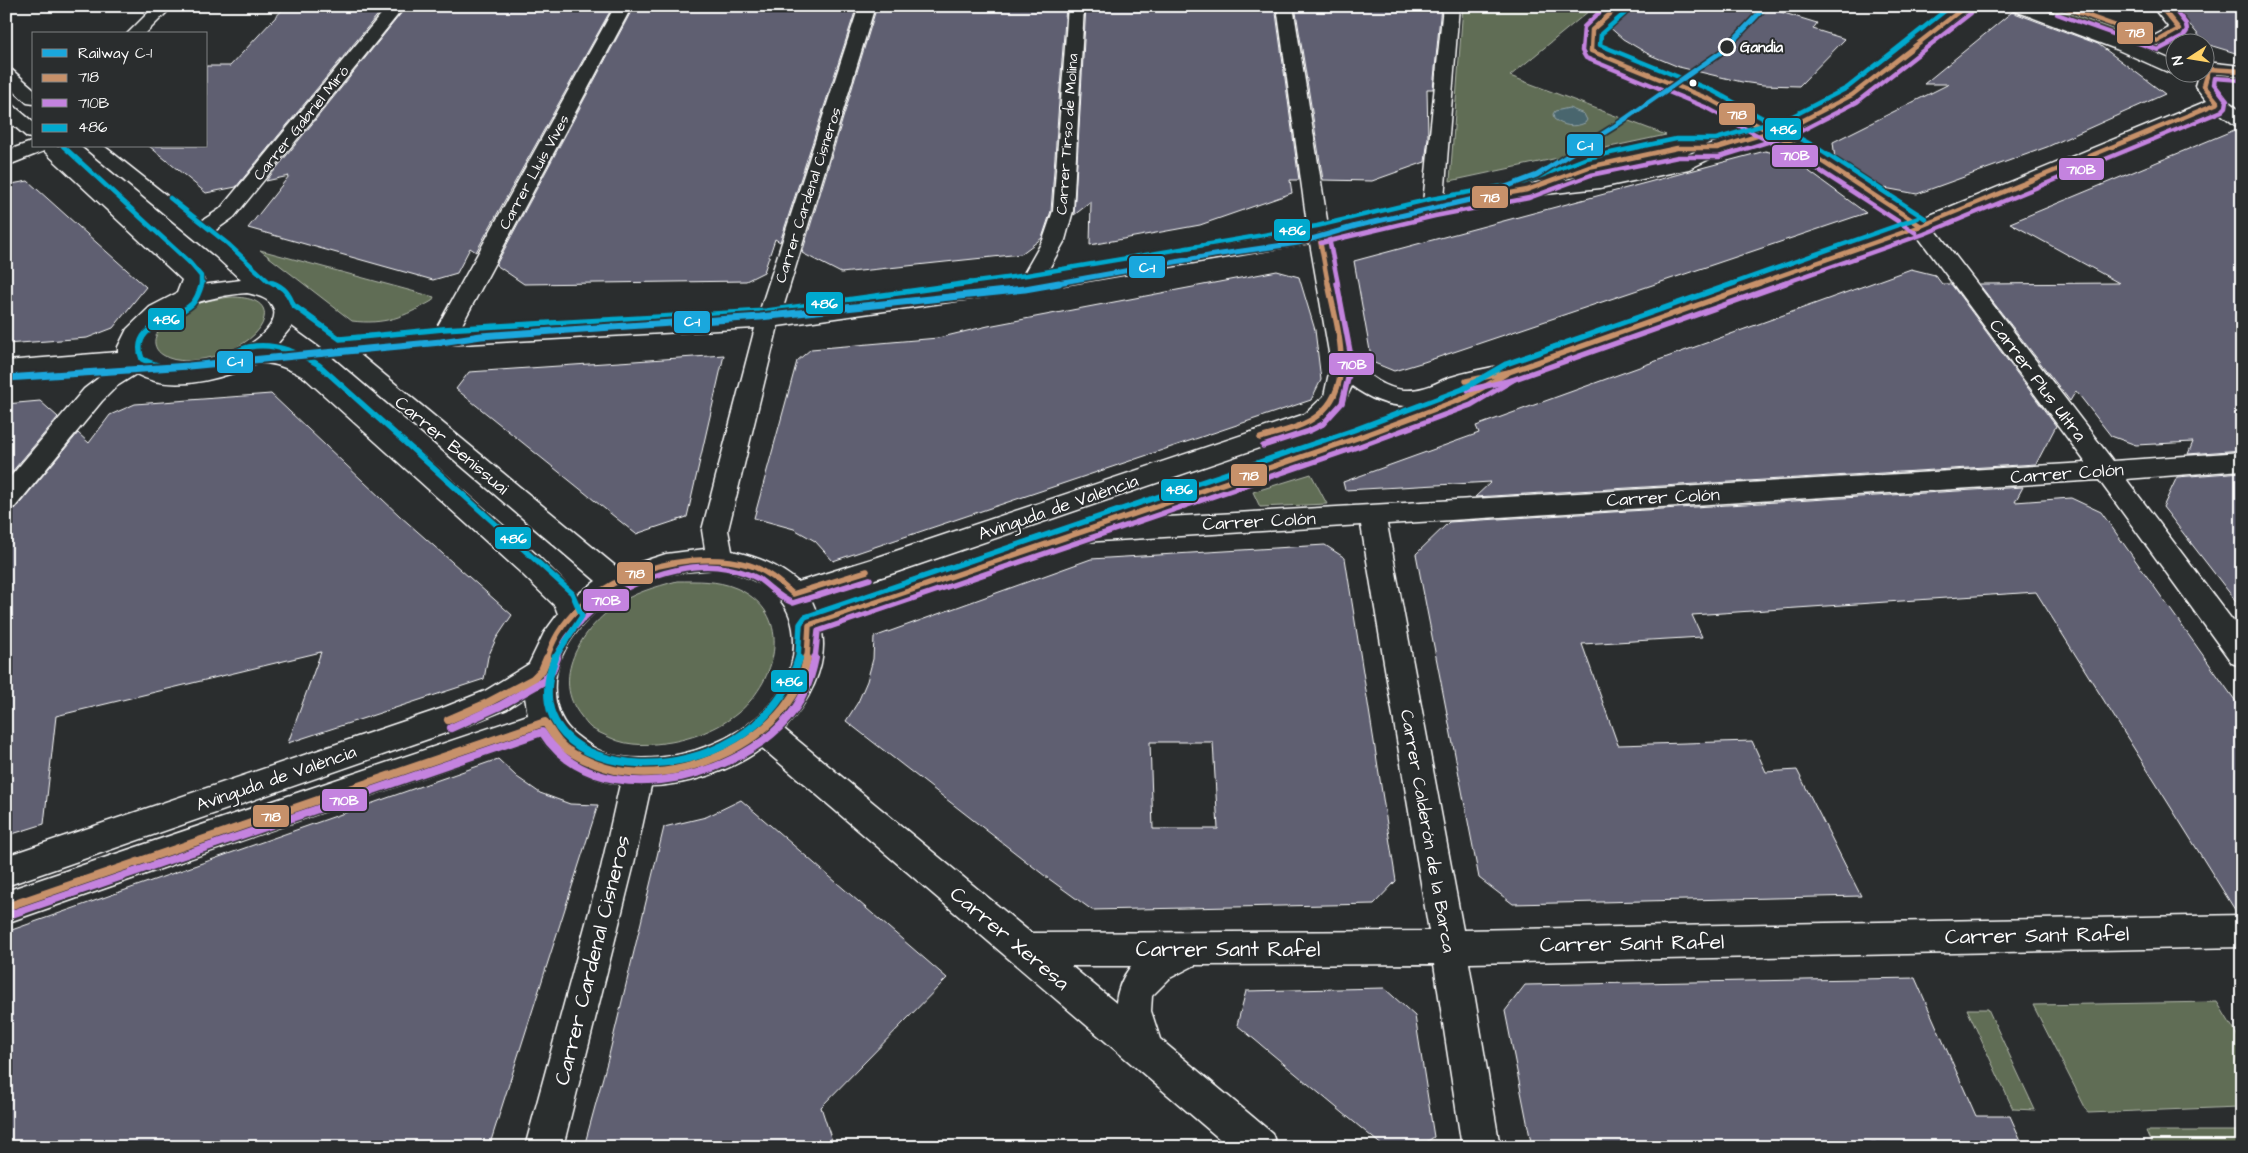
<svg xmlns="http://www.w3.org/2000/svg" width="2248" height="1153" font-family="'Architects Daughter',sans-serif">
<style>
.green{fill:#606d54;stroke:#b0b6aa}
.water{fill:#4a666e;stroke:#92a3a8}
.building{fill:#5e5f71;stroke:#fff;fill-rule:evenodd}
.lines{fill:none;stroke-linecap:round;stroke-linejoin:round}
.minor-casing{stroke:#fff;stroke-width:3}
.minor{fill:#2a2d2e;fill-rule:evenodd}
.bus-1-far2-casing{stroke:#2a2d2e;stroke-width:7}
.bus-1-far1-casing{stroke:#2a2d2e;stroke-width:9}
.bus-1-casing{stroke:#2a2d2e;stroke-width:11}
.bus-2-far2-casing{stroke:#2a2d2e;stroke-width:7}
.bus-2-far1-casing{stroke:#2a2d2e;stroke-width:9}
.bus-2-casing{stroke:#2a2d2e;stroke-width:11}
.bus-3-far2-casing{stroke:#2a2d2e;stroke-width:7}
.bus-3-far1-casing{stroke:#2a2d2e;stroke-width:9}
.bus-3-casing{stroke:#2a2d2e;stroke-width:11}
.bus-1-far2{stroke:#c7916a;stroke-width:4.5}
.bus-1-far1{stroke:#c7916a;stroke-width:5.5}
.bus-1{stroke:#c7916a;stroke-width:8}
.bus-2-far2{stroke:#c483df;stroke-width:4.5}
.bus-2-far1{stroke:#c483df;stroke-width:5.5}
.bus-2{stroke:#c483df;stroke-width:8}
.bus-3-far2{stroke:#00a9ce;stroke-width:4.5}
.bus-3-far1{stroke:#00a9ce;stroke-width:5.5}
.bus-3{stroke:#00a9ce;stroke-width:8}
.rail-1-far1-casing{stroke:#2a2d2e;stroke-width:8}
.rail-1-casing{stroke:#2a2d2e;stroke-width:11}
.rail-1-far1{stroke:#1aa7dd;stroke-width:5}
.rail-1{stroke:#1aa7dd;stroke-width:7}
.stop-dot{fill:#2a2d2e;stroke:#fff;stroke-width:2.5}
.bus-dot{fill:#fff;stroke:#2a2d2e;stroke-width:2}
.labels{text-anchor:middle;stroke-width:4;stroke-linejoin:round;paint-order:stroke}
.far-stop-label{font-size:15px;font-weight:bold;fill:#fff;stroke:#2a2d2e;text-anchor:start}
.far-street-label{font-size:15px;fill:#fff;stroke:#2a2d2e}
.street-label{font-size:18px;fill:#fff;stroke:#2a2d2e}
.near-street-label{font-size:21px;fill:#fff;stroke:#2a2d2e}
.line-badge{stroke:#2a2d2e;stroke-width:2}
.badge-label{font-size:14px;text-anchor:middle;font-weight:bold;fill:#fff}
</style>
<rect width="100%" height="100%" fill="#2a2d2e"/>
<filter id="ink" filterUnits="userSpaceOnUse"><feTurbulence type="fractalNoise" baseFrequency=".02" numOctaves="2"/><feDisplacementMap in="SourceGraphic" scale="10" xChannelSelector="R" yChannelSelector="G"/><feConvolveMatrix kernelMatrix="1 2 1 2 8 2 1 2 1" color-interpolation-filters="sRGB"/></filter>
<g filter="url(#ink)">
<g class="green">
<path d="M1463,6H1595L1510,76L1666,135L1450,181Z"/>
<path d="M2024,6L2061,10L2123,33L2114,40Z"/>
<path d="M260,250L434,297L432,301C404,317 384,325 352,321Z"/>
<path d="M231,297C243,297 268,299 264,318C259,348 187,372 163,355C156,351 153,343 156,336C167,308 205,300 231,297Z"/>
<path d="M1311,474L1327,504L1260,507L1253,492Z"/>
<path d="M677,581C697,581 717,580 736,588C788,610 781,665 750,701C731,724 699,737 671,742C652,745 629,747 611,738C605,735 597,732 591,728C587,725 584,720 581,716C551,679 580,631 614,607C632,593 655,587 677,581Z"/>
<path d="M2217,1002L2242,1043V1104L2238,1107L2088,1113L2033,1005Z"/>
<path d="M1967,1009H1988L2035,1110L2013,1109Z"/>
<path d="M2146,1131H2242V1147H2153Z"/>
</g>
<path class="water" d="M1569,108L1584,114L1587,120L1585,123C1574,128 1563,126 1554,119L1553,114L1555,111Z"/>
<g class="building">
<path d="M286,6H385L236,187L206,193L149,146H206V66H230Z"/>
<path d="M407,6H613L476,252L470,248L457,273L433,280L248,228L289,176L266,181Z"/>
<path d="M634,6H857L780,242L775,239L764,272L746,281L524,284L496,265Z"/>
<path d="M877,6H1066L1051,211L1042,238L1021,254L841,273L802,253Z"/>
<path d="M1086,6H1170V11H1235V6H1275L1299,180H1290L1292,193L1200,225L1090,245L1091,202L1074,215Z"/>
<path d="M1295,6H1441L1433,89H1427L1428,138L1425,162L1372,181L1323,180Z"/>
<path d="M1630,6H1761L1817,23L1813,29L1845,39L1799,86L1763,85L1742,82L1679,67L1650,55L1623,39L1607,25Z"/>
<path d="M2174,6H2242V55L2206,44Z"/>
<path d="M2012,12L2098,44L2165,94L2047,147L1917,194L1879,187L1835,159L1833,142L1949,84H1924Z"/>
<path d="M2239,128L2242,129V450L2188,454L2193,442L2136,445L2111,436L2076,391L2070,401L1979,284L2119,283L2010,223Z"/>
<path d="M1765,151L1788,156L1866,213L1424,362L1394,371L1372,362L1354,261Z"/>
<path d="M28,181L146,287L113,328L87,338L6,344V185Z"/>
<path d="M1911,269L1935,275L1942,284H1951L2056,426L2036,464L1475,497L1491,482L1345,490L1343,482L1479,433L1476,426Z"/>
<path d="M1277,271L1299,277L1315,330L1321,380L1311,400L833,561L815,541L794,529L754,518L797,361L811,349L938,338L988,326Z"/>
<path d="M724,355L687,517L636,534L456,389L469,372Z"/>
<path d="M271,394L400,516L512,615L496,639L488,657L484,679L288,743L321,652L56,716L44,824L6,836V511L16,508L78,433L89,443L110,415L135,404Z"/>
<path d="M40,401L58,417L6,479V404Z"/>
<path d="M2242,472V609L2163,507L2177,477Z"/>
<path d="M2023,487L2015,502L2071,498L2101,512L2242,710V913H2237L2036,592L1692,615L1702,637L1582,644L1618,745L1752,741L1766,772L1797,770L1861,896L1513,904L1479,878L1416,554L1449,522Z"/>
<path d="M1325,545L1345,558L1396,881L1374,904L1092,910L1045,876L846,721L858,702L867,681L873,659L874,637L1091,559ZM1150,742H1213L1218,829H1153Z"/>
<path d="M498,759L517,777L540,793L570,804L598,805L489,1147H6V932Z"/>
<path d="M741,800L947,978L821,1107L834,1147H584L609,1055L664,827L706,817Z"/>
<path d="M1915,978L1976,1116H2010L2024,1147H1911L1909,1143L1758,1145L1759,1147H1532L1505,1011L1525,985Z"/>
<path d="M1384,988L1415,1016L1434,1137L1419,1147H1384L1237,1025L1246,991Z"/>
</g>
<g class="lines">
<g class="minor-casing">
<g id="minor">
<path d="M155,6H173L145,34H127Z"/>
<path d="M388,6H405L234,217L213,232L272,285L286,292L295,306L342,340L435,331L615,6H632L459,330L759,313L859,6H875L782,311L1022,277L1043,240L1053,211L1068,6H1084L1073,211L1065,240L1046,274L1308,231L1277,6H1293L1328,226L1423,203L1443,6H1459L1444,199L1527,184L1600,176L1683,158L1710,144L1762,129L1816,107L1845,91L1955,6H1974L1859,99L1830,115L1785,133L1816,149L1923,218L2207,101L2195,86L2199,72H2206V62L2242,66V76L2217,74L2213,86L2225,99L2242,112V127L2235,125L2216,110L1934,228L2113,461L2242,452V470L2126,479L2242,633V667L2232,663L2099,480L1387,524L1463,930L2242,915V947L1469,963L1500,1147H1462L1434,964L1195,965L1170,978L1152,996L1151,1011L1160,1039L1272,1133L1277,1147H1229L762,748C732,771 688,785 651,786L633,868L563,1147H525L601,868L620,784C589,779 557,763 540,736L6,923V891L528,715L525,697L507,709L460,728L6,886V856L440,709L485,691L529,664L544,633L558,614L555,606L519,571L305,378C290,369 271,360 254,364C247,365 240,370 233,373C203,383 165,390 136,374L117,386L102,401L15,507L6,509V482L84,389L110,369L6,377V361L118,352V347L127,329L150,307L177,293L182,280L44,151L6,166V151L34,141V146H62L192,264L204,280L202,285L241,280L215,256L82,146H104L200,222L220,209ZM1767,140L1802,157L1905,224L1505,365C1486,368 1467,372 1448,378C1440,381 1432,386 1423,388C1395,396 1373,380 1354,362L1330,239L1433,213L1527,196L1600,188L1689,169L1724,152ZM1916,234L2086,463L1151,518L1366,444L1454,411L1457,405L1454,399L1446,397L1471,387L1517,378ZM1310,243L1331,364L1324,396L1305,414L875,558L798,582C778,565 758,557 732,551L728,530L778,326L1028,291ZM247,293C255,295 266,297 271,304C296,335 175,395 142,356C136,312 215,295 247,293ZM292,326L329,353L596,581L577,595L539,557L321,366L298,356L273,349ZM755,328L702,530L705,549L666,554L619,569L358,353L443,345ZM1352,386C1372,401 1397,410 1423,404L1348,432L816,611L811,599L891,574L1323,426L1341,408ZM1361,525L1429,931L1031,933L784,729C807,704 828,668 822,632L1083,542ZM720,569C754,577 787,591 793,629C806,718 694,768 621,757C603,755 591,747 577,736C565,727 559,716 556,702C547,654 587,613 625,590C653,573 688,571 720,569ZM1071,966H1131C1123,976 1117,990 1116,1003Z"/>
<path d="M2011,6H2035L2128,41L2176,62V72H2183L2176,74L2170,73L2116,49L2013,10Z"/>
<path d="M2152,6H2169L2188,29C2181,39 2163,47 2152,45L2149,41L2152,37L2169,28Z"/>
<path d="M6,69L12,70L34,89V104L27,103L6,84Z"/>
<path d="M6,103L13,105L34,123V139L27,137L6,119Z"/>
</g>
</g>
<use href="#minor" class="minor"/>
<g class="bus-1-far2-casing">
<g id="bus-1-far2">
<path d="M1619,6L1592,30L1591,51L1709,99L1809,153L1921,226"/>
<path d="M2061,6L2158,41L2179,29L2160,6"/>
<path d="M1319,235L1433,207L1527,190L1589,167L1677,148H1717L1794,125L1852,95L1966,6"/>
<path d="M1319,235L1328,284"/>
<path d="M1757,284L1921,226L2218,103L2204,86L2209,69L2242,71"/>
</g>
</g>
<g class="bus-1-far1-casing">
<g id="bus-1-far1">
<path d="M1466,381L1509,372L1760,283"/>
<path d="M1260,438C1279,432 1301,428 1317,416C1358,385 1336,325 1328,283"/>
<path d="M547,659C567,583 679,545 749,565C766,570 780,582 793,594L867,571"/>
<path d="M807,659L809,625L1357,438L1467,397L1509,372"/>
</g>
</g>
<g class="bus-1-casing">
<g id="bus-1">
<path d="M448,720L485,704L533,679L542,670L547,658"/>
<path d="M6,907L545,722C551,731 557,743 566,749C584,761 608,771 630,772C699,779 795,732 807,658"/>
</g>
</g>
<g class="bus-2-far2-casing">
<g id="bus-2-far2">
<path d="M1606,6L1584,27L1582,51L1586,58L1705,107L1805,161L1916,233"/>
<path d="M2057,14L2158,50L2183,37L2187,31L2186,24L2172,6"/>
<path d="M1328,233L1338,284"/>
<path d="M1321,243L1435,216L1529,198L1591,175L1678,157H1719L1797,133L1857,102L1971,13"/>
<path d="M1782,284L1924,234L2222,111L2226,107L2227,101L2214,84L2215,78L2241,80"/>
</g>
</g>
<g class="bus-2-far1-casing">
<g id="bus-2-far1">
<path d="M1468,390L1512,380L1786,283"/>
<path d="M1263,446L1309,431L1323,424L1342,403L1352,362L1337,283"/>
<path d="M556,659C576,602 668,557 726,568C736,570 750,574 759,579C770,587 780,598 793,603L870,579"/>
<path d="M815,659L818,631L1360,446L1471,405L1513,380"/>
</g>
</g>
<g class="bus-2-casing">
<g id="bus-2">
<path d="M451,728L500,706L544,681L552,671L557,658"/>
<path d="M9,915L542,732C593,814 732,782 787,719C802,702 811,679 815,658"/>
</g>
</g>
<g class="bus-3-far2-casing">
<g id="bus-3-far2">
<path d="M1625,13L1601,34L1600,45L1713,91L1814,146L1926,219"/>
<path d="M63,146L190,263L201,276V284"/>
<path d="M170,198L228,244L268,281L276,284"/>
<path d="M961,284L1027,275L1317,226L1431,199L1525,182L1587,158L1676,139H1716L1791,117L1847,88L1951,6"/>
<path d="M1731,284L1918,218"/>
</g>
</g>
<g class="bus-3-far1-casing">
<g id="bus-3-far1">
<path d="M202,283C200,290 197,299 192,304C174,321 129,326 142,359C168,373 198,369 224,358C233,354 240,349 249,347C274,342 298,352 319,365L572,593L582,616L554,659"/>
<path d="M273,283C284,287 289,294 293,305L340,339L443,329L767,311L970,283"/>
<path d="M798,659L800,624L805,617L1354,430L1463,389L1506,364L1735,283"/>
</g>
</g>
<g class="bus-3-casing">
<path id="bus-3" d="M555,658C503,791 755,806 799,658"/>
</g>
<use href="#bus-1-far2" class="bus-1-far2"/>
<use href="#bus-1-far1" class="bus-1-far1"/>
<use href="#bus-1" class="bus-1"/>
<use href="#bus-2-far2" class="bus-2-far2"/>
<use href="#bus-2-far1" class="bus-2-far1"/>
<use href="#bus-2" class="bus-2"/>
<use href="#bus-3-far2" class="bus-3-far2"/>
<use href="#bus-3-far1" class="bus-3-far1"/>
<use href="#bus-3" class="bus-3"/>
<g class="rail-1-far1-casing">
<path id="rail-1-far1" d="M1052,284L1214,255L1298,243L1356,226L1474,199L1537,175L1615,126L1724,50L1766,6"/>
</g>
<g class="rail-1-casing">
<path id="rail-1" d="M6,378L189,366L441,342L481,336L760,317L1025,289L1059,283"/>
</g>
<use href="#rail-1-far1" class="rail-1-far1"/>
<use href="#rail-1" class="rail-1"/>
</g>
</g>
<circle class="stop-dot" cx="1727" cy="47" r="8"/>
<circle class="bus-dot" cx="1693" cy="83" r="4.5"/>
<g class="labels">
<g class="far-stop-label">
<text x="1740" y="52">Gandia</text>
</g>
<g class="far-street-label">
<text transform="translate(301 123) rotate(-51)" y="5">Carrer Gabriel Miró</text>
<text transform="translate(1067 134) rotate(-86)" y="5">Carrer Tirso de Molina</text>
<text transform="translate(534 172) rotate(-61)" y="5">Carrer Lluís Vives</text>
<text transform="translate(808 195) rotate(-72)" y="5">Carrer Cardenal Cisneros</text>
</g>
<g class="street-label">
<text transform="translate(2038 380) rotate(53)" y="6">Carrer Plus Ultra</text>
<text transform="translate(452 445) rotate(40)" y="6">Carrer Benissuai</text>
<text transform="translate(2067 473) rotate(-4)" y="6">Carrer Colón</text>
<text transform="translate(1663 497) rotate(-3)" y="6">Carrer Colón</text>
<text transform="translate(1058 507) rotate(-19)" y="6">Avinguda de València</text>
<text transform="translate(1259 521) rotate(-3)" y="6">Carrer Colón</text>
<text transform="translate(276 778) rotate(-19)" y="6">Avinguda de València</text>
<text transform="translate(1428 831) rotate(80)" y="6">Carrer Calderón de la Barca</text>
</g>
<g class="near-street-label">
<text transform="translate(2037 935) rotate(-1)" y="7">Carrer Sant Rafel</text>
<text transform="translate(1010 938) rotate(40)" y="7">Carrer Xeresa</text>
<text transform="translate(1632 943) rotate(-1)" y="7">Carrer Sant Rafel</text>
<text x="1228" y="956">Carrer Sant Rafel</text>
<text transform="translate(592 960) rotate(-76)" y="7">Carrer Cardenal Cisneros</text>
</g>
</g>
<g class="line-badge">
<rect x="2116" y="21" width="38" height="24" rx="5" fill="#c7916a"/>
<rect x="1718" y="102" width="38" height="24" rx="5" fill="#c7916a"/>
<rect x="1764" y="117" width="38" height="24" rx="5" fill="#00a9ce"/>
<rect x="1566" y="133" width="38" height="24" rx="5" fill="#1aa7dd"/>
<rect x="1771" y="144" width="48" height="24" rx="5" fill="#c483df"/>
<rect x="2058" y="157" width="47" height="24" rx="5" fill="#c483df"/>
<rect x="1471" y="185" width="38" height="24" rx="5" fill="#c7916a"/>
<rect x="1273" y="218" width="38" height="24" rx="5" fill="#00a9ce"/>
<rect x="1128" y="255" width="38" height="24" rx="5" fill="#1aa7dd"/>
<rect x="805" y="291" width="39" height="24" rx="5" fill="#00a9ce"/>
<rect x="147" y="307" width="38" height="24" rx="5" fill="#00a9ce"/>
<rect x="673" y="310" width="38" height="24" rx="5" fill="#1aa7dd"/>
<rect x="216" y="350" width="38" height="24" rx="5" fill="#1aa7dd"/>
<rect x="1328" y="352" width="47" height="24" rx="5" fill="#c483df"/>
<rect x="1230" y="463" width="38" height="24" rx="5" fill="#c7916a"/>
<rect x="1160" y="478" width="38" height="24" rx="5" fill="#00a9ce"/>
<rect x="494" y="526" width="38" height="24" rx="5" fill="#00a9ce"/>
<rect x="616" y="561" width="38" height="24" rx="5" fill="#c7916a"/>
<rect x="582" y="588" width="48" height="24" rx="5" fill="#c483df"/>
<rect x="770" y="669" width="38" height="24" rx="5" fill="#00a9ce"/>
<rect x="321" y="788" width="47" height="24" rx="5" fill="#c483df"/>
<rect x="252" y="804" width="38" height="24" rx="5" fill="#c7916a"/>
</g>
<g class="badge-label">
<text x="2135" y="37">718</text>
<text x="1737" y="119">718</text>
<text x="1783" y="134">486</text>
<text x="1585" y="150">C-1</text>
<text x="1795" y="160">710B</text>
<text x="2081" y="174">710B</text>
<text x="1490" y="202">718</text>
<text x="1292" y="235">486</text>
<text x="1147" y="272">C-1</text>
<text x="824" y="308">486</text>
<text x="166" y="324">486</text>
<text x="692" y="326">C-1</text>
<text x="235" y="366">C-1</text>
<text x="1352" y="369">710B</text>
<text x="1249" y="480">718</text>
<text x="1179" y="494">486</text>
<text x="513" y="543">486</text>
<text x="635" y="578">718</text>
<text x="606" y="605">710B</text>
<text x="789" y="686">486</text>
<text x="344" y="805">710B</text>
<text x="271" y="821">718</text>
</g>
<rect width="2248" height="1153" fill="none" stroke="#2a2d2e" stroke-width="25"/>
<rect x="12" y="12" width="2223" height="1128" fill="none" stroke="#fff" stroke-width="2" filter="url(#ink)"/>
<rect x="32" y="32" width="175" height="115" fill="#2a2d2e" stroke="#7f8182"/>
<rect x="42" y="49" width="25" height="8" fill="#1aa7dd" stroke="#7f8182"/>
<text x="78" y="58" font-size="15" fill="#ffffff">Railway C-1</text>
<rect x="42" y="74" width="25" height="8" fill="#c7916a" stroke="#7f8182"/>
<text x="78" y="82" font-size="15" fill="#ffffff">718</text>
<rect x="42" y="99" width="25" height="8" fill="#c483df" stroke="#7f8182"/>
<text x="78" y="108" font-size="15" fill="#ffffff">710B</text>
<rect x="42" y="124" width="25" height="8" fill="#00a9ce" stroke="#7f8182"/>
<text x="78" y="132" font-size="15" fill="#ffffff">486</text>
<g transform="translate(2190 58) rotate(258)"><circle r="24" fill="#2a2d2e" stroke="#7f8182"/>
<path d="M0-4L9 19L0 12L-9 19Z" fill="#ffd166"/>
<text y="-8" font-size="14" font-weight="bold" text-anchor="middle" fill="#ffffff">N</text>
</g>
</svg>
